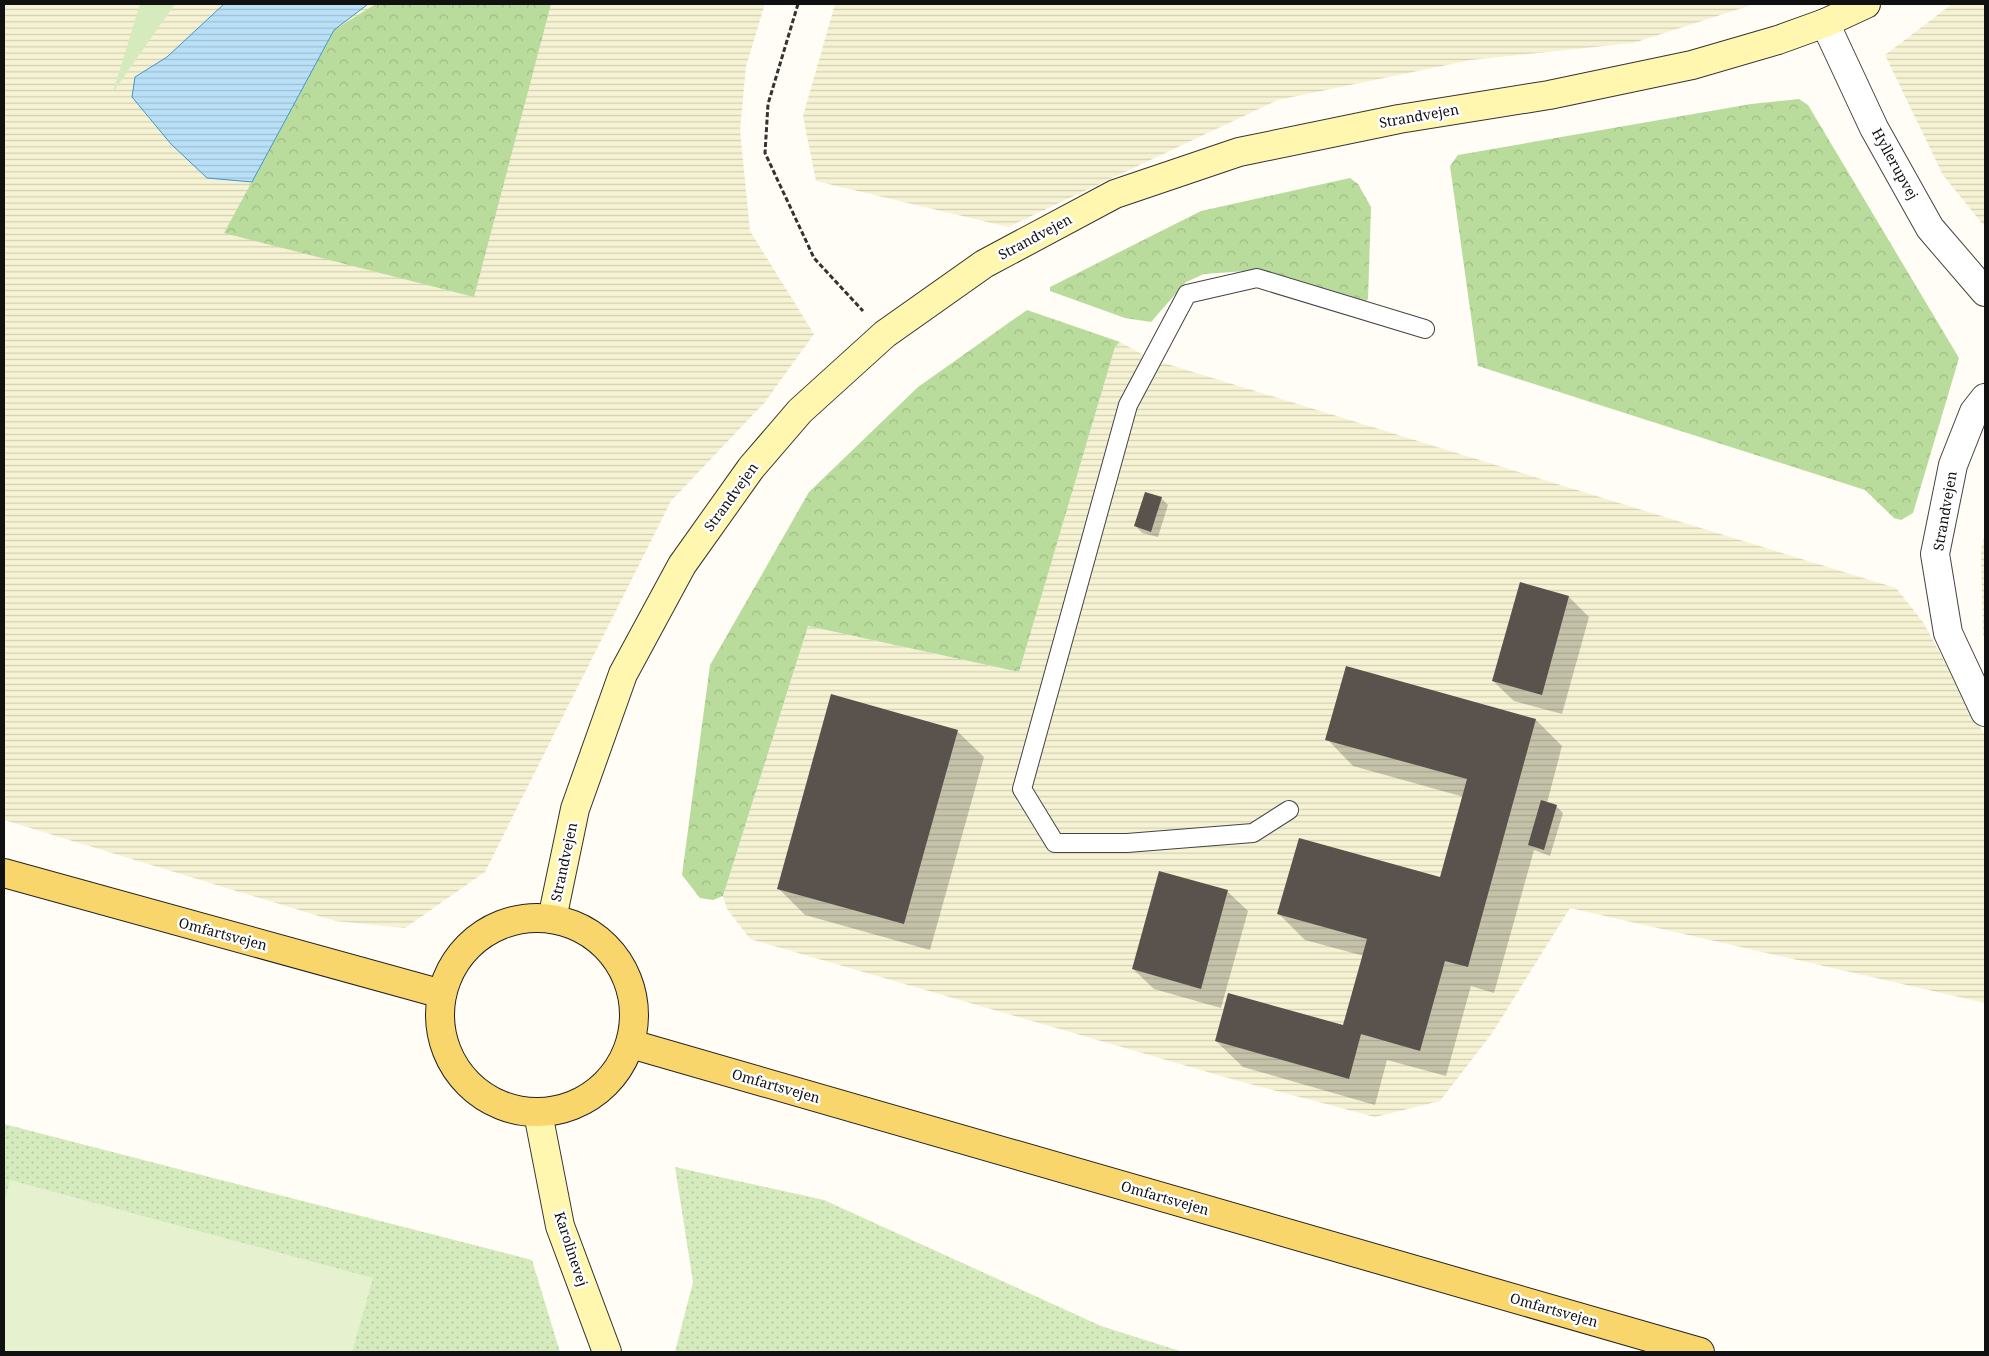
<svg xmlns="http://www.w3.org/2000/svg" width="1989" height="1356" font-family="'Noto Serif',serif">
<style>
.farmland{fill:url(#farmland-rules)}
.grass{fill:#d5ebbd}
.forest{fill:url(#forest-crowns)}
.park{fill:url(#park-dots)}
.pitch{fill:#e6f2cf}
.water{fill:url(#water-rules);stroke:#3f96cf}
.shadow{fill:#0003}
.building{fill:#5a524d}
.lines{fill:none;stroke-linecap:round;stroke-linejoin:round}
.lane-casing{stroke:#444;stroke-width:20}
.street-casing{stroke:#444;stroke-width:30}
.secondary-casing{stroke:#333;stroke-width:30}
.primary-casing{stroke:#222;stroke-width:30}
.path{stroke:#333;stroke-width:3;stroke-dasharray:5 2.5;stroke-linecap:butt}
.lane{stroke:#fff;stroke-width:18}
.street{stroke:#fff;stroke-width:28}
.secondary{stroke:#fff6b0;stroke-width:28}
.primary{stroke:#f9d66b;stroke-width:28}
.labels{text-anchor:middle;stroke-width:5;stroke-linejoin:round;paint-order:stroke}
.street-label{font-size:14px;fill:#111;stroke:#fff}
</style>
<defs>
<pattern id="farmland-rules" width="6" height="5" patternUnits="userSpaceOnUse" patternTransform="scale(1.25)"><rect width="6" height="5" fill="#f6f3d4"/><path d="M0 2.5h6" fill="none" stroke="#d2cfb5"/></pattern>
<pattern id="forest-crowns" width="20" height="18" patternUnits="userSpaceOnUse" patternTransform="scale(1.25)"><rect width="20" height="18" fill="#b9dc9c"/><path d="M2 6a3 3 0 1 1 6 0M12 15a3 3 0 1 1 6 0" fill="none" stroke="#9ebc85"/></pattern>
<pattern id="park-dots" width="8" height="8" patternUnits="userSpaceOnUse" patternTransform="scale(1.25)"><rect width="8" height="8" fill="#d5ebbd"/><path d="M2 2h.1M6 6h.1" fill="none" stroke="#b6c8a1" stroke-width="1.8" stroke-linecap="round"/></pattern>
<pattern id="water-rules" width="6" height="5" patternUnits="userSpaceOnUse" patternTransform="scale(1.25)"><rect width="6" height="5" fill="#b9e0f7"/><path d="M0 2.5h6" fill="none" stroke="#9ebfd3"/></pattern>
</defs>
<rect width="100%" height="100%" fill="#fffdf5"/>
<g class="farmland">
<path d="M4,4H765L746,66L740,130L750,231L814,334L765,402L671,501L485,872L405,928L335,921L4,820Z"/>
<path d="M835,4H1755L1633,43L1471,60L1278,100L1008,227L816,181L803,116Z"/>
<path d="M1952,4H1985V227L1943,175L1885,55Z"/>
<path d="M1120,342L1151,359L1896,588L1923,622L1985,736V1003L1570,908L1493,1032L1440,1101L1375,1117L1235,1080L750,939L727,909L723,896L808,626L1019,672L1115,347Z"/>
<path d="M1985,533V639L1983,635L1981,550Z"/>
</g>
<path class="grass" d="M140,4H175L113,92Z"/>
<g class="forest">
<path d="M376,4H551L474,297L224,233L334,30Z"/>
<path d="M1799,99L1808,105L1959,358L1913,513L1901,520L1894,518L1865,490L1478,366L1450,166L1458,155L1751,104Z"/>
<path d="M1350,178L1358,184L1371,207L1368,299L1361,306L1246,271L1204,274L1186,282L1151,322L1125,318L1050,291V287L1201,211Z"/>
<path d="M1027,310L1120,342L1115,347L1019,672L808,626L723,896L713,900L700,898L682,875L710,665L809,492L918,387Z"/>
</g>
<g class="park">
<path d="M4,1124L532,1260L560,1352H4Z"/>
<path d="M675,1167L824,1200L1101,1326L1183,1352H675L693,1282Z"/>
</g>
<path class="pitch" d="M10,1180L373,1278L352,1352H4V1203Z"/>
<path class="water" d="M224,4H368L334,30L252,182L207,178L171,144L132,97L135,77L167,57Z"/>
<g class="shadow">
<path d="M1161,498L1168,505L1158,537L1142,533L1136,526Z"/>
<path d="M1569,597L1589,617L1562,714L1514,701L1493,681Z"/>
<path d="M1347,667L1536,720L1562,746L1547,803L1556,806L1563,813L1550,856L1534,850L1494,993L1471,986L1446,1076L1387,1060L1375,1105L1243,1067L1216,1041L1344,1027L1364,956L1305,940L1278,913L1441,879L1464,797L1353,766L1327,739Z"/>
<path d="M957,731L984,757L930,950L805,915L778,888Z"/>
<path d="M1227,891L1248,911L1221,1008L1154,989L1133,969Z"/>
</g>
<g class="building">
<path d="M1145,492L1162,497L1151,532L1134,526Z"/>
<path d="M1520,582L1569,596L1542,695L1492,681Z"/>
<path d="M1346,666L1536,719L1468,967L1445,961L1420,1051L1361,1034L1349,1079L1215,1041L1228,993L1343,1025L1367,939L1277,914L1299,838L1440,877L1467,779L1325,740Z"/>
<path d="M831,694L958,730L904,924L777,889Z"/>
<path d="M1541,800L1557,805L1544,850L1528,845Z"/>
<path d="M1159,871L1228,890L1201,989L1132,969Z"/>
</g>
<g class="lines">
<g class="lane-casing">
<path id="lane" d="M1289,810L1253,833L1127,843H1055L1022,789L1128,405L1187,294L1257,278L1425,329"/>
</g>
<g class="street-casing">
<g id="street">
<path d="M1825,23L1874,128L1930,228L1985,292"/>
<path d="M1985,398L1974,412L1953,465L1935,554L1948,633L1985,712"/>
</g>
</g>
<g class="secondary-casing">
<g id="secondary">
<path d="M552,919L575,809L623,674L682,565L751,468L800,411L885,334L984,264L1115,194L1239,152L1399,119L1549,95L1692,65L1778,40L1825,23L1866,4"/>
<path d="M538,1113L560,1226L607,1352"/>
</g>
</g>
<g class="primary-casing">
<g id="primary">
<path d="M4,873L442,994"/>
<circle cx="537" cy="1015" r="97"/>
<path d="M631,1044L1700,1352"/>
</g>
</g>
<path class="path" d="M798,4L768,104L765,153L814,258L863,311"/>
<use href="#lane" class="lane"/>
<use href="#street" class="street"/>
<use href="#secondary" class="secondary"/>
<use href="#primary" class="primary"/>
</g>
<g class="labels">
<g class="street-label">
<text transform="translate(1419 116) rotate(-10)" y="5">Strandvejen</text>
<text transform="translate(1895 164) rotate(61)" y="5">Hyllerupvej</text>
<text transform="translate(1035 237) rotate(-28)" y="5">Strandvejen</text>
<text transform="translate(731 497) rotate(-54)" y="5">Strandvejen</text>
<text transform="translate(1945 511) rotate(-80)" y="5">Strandvejen</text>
<text transform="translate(564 862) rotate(-78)" y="5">Strandvejen</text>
<text transform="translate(223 934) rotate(15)" y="5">Omfartsvejen</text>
<text transform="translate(776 1086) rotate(16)" y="5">Omfartsvejen</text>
<text transform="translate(1165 1198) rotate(16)" y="5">Omfartsvejen</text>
<text transform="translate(571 1249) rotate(72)" y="5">Karolinevej</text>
<text transform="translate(1554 1310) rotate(16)" y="5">Omfartsvejen</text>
</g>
</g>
<rect width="1989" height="1356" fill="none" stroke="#111111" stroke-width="10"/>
</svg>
